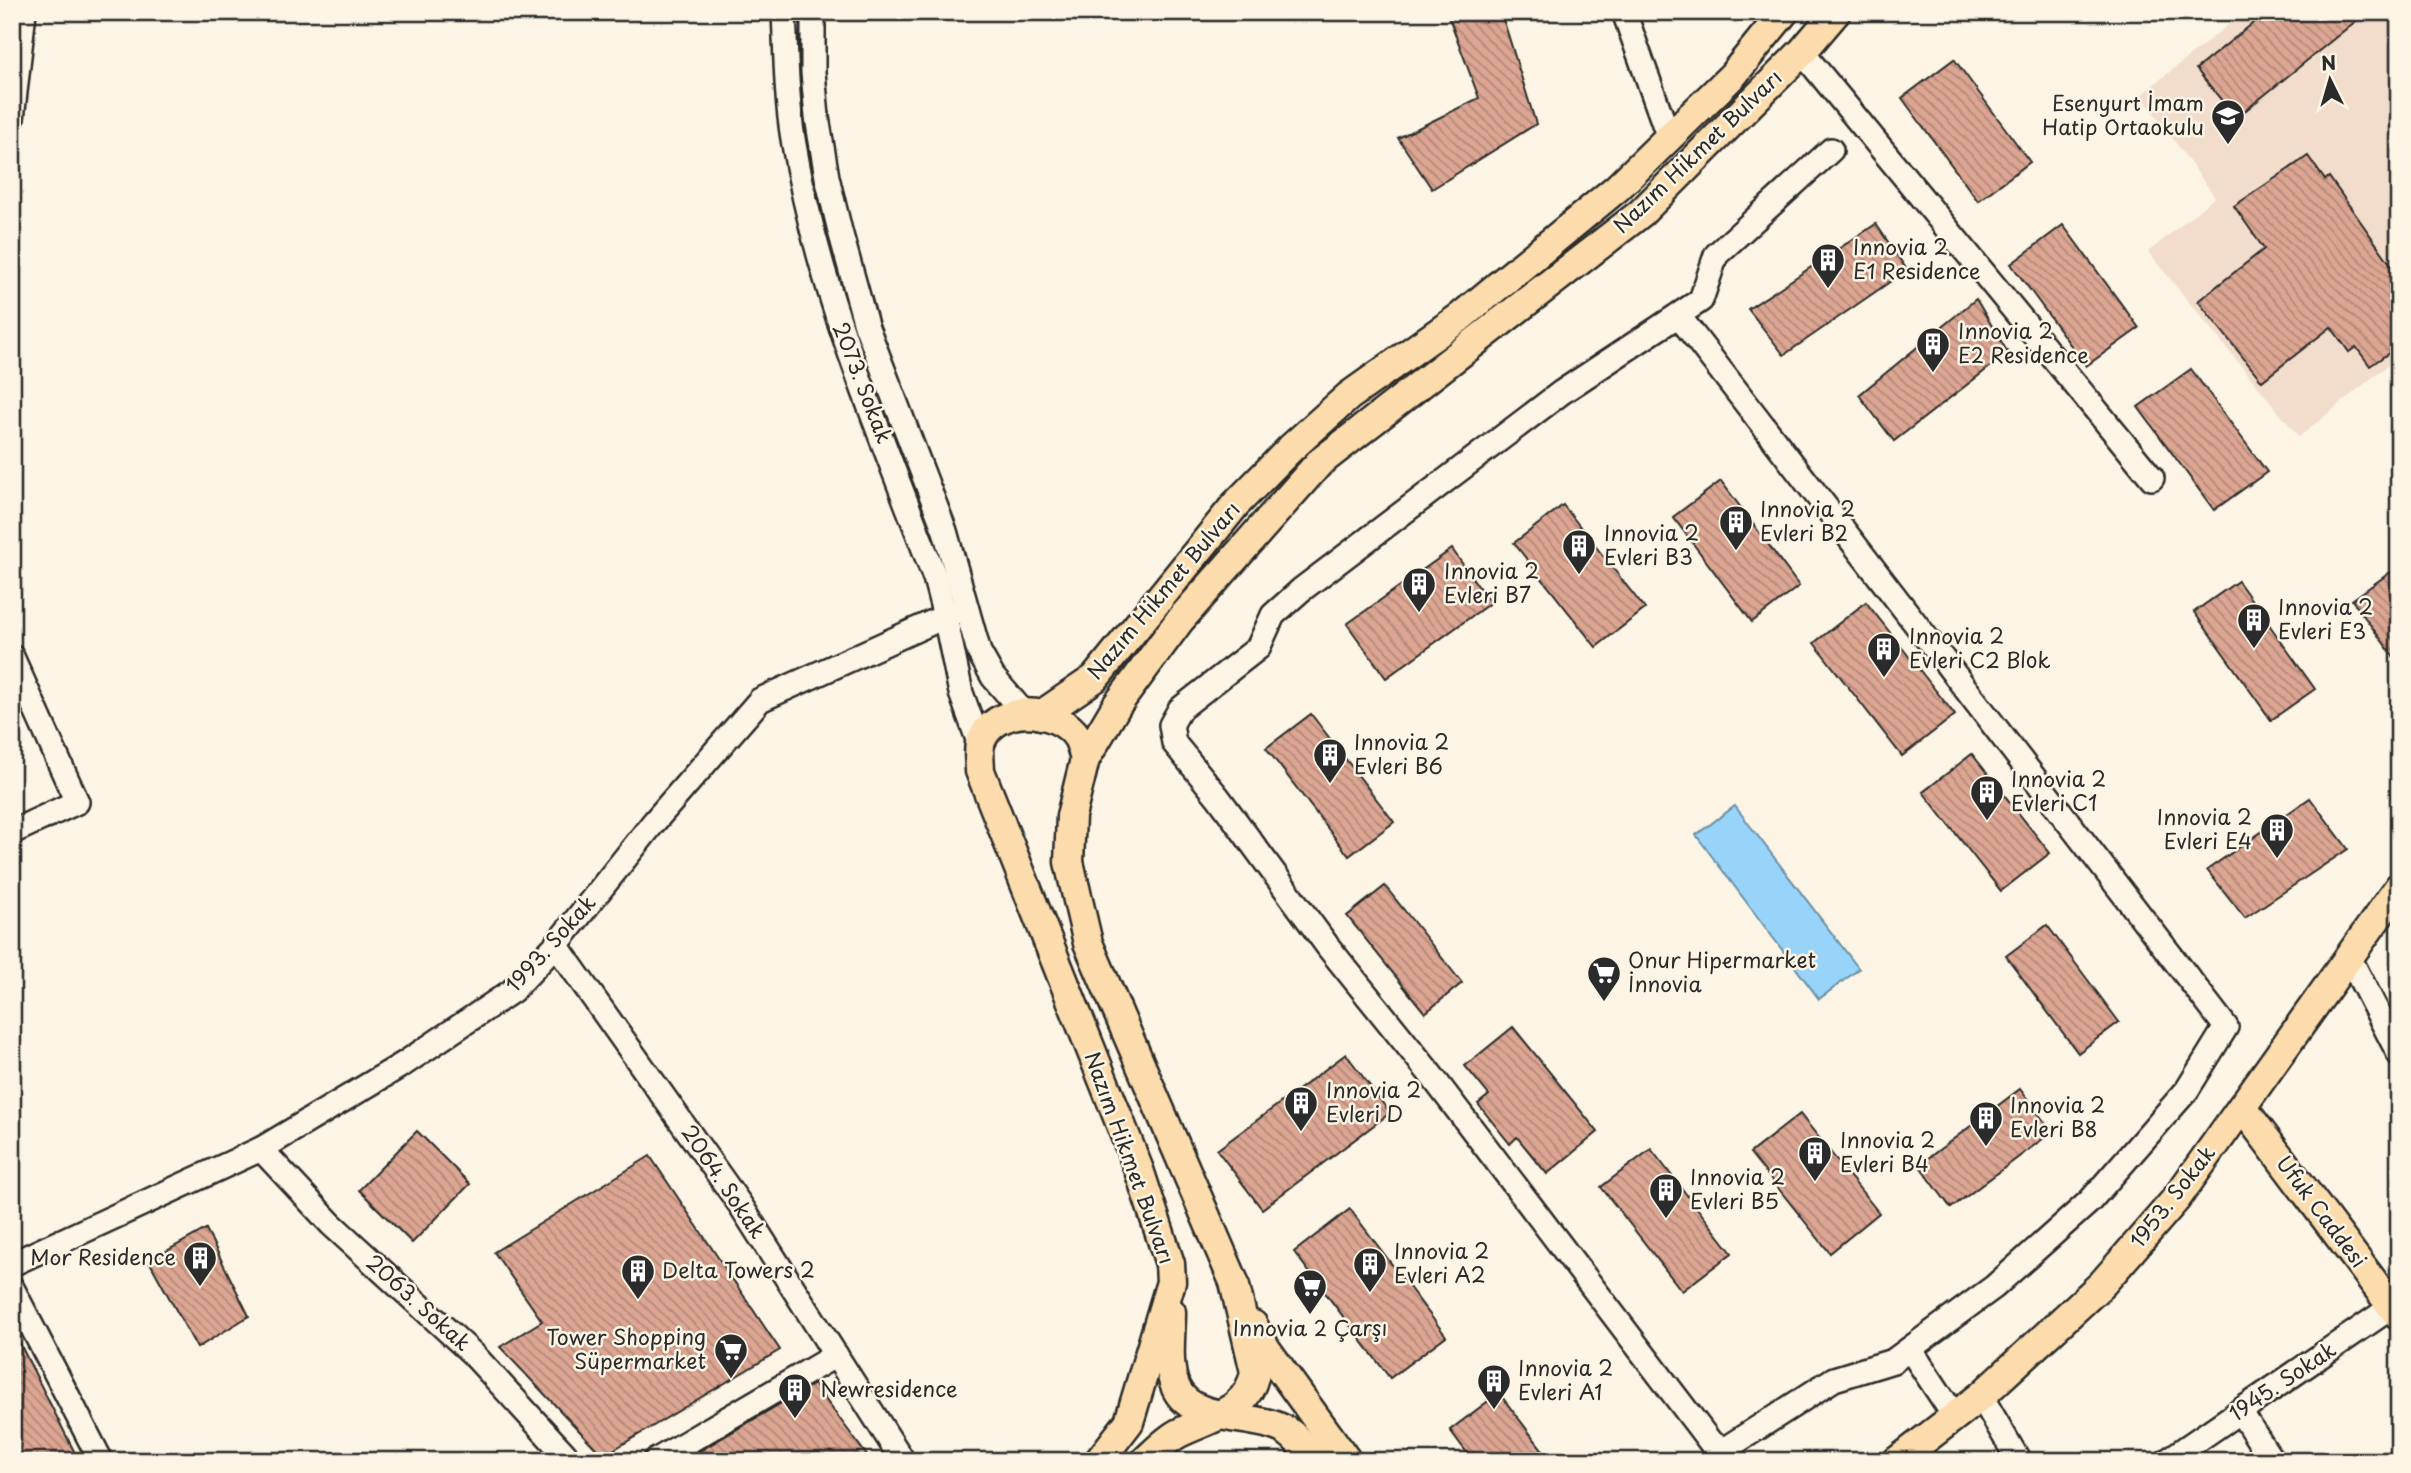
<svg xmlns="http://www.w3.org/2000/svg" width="2411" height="1473" font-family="'Playpen Sans',sans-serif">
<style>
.built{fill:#f2ddcc}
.water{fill:#98d4f9;stroke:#6c90a7;stroke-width:2}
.building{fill:url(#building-back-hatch);stroke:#2b2b2b;stroke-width:2}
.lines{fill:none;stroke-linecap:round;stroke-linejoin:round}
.minor-casing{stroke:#2b2b2b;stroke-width:28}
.major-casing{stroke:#2b2b2b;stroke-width:33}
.minor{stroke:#fcf5e5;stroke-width:23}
.major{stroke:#fcdcac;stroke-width:28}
.labels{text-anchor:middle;stroke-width:5;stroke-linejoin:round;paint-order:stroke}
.poi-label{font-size:21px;fill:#2b2b2b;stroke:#fcf5e5;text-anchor:start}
.street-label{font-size:21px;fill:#2b2b2b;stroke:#fcf5e5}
</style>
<defs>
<pattern id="building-back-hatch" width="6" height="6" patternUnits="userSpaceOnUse" patternTransform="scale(1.75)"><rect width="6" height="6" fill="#dca692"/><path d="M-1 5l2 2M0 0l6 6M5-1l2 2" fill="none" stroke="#b38777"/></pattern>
</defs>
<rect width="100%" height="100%" fill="#fcf5e5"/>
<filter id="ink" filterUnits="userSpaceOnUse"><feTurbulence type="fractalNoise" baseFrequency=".0143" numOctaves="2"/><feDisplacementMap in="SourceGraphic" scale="14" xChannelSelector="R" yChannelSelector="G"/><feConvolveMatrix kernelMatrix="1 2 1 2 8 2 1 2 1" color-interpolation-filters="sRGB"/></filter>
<g filter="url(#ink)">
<path class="built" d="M2244,12H2385L2399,30V356L2299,437L2148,252L2215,197L2141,95Z"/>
<path class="water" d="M1735,806L1859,969L1819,999L1696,835Z"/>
<g class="building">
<path d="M1447,12H1501L1536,124L1432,189L1398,138L1479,98Z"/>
<path d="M2267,12H2367L2236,118L2196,69Z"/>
<path d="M1954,59L2030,162L1978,201L1902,98Z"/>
<path d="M2308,156L2325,180L2329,177L2399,276V346L2370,366L2356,347L2349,352L2331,327L2262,381L2198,301L2264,249L2234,206Z"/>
<path d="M1876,224L1907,270L1784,355L1748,309Z"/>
<path d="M2063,225L2139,328L2086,366L2011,264Z"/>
<path d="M1976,299L2008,353L1894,441L1859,395Z"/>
<path d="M2191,369L2267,472L2214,510L2138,407Z"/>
<path d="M1721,481L1799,586L1752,622L1673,517Z"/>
<path d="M1563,505L1645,609L1596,647L1514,543Z"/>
<path d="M1452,549L1490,603L1386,678L1347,624Z"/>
<path d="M2399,566V664L2352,600Z"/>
<path d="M2238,581L2315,689L2271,720L2194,612Z"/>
<path d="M1866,602L1955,715L1902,756L1814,643Z"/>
<path d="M1311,714L1394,822L1349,856L1266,748Z"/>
<path d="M1972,754L2050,853L2001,891L1923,792Z"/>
<path d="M2310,798L2348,849L2245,918L2207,870Z"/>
<path d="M1385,886L1462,983L1425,1013L1347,916Z"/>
<path d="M2047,925L2119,1022L2078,1053L2006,956Z"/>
<path d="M1513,1027L1598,1132L1547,1174L1517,1137L1510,1144L1478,1104L1489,1095L1465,1066Z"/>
<path d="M1346,1054L1390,1113L1262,1209L1217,1150Z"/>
<path d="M2020,1089L2052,1132L1951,1208L1919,1165Z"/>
<path d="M1800,1114L1879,1213L1830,1253L1750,1153Z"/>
<path d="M417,1131L470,1184L412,1243L359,1190Z"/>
<path d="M1651,1149L1732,1253L1682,1291L1601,1187Z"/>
<path d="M650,1156L780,1350L603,1456L500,1347L542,1321L494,1252Z"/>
<path d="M1350,1209L1446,1336L1390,1378L1294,1252Z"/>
<path d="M206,1229L249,1316L197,1348L149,1261Z"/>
<path d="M12,1328L79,1461H12Z"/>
<path d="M814,1384L871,1461H684L693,1455Z"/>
<path d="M1499,1393L1551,1461H1473L1450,1430Z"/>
</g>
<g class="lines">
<g class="minor-casing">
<g id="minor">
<path d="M784,12C786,54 786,97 793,139C818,292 881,434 935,578L945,616L961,693L980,745"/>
<path d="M813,12V72L817,117L827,177L840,231L866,325L945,531L979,652L993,677L1023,712"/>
<path d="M1624,12L1669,138"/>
<path d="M1802,52L2152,478"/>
<path d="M12,119L24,12"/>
<path d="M1678,315L2226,1027L2187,1090L2090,1201L1994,1287L1893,1361L1834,1379L1725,1449L1711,1443L1428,1071L1329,948L1218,797L1174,743L1171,725L1180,709L1258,648L1273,615L1301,590L1562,392L1701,300L1716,255L1831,150"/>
<path d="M12,657L77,802L12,832"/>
<path d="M556,945L741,1206L903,1461"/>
<path d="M2349,957L2399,1054"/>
<path d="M261,1149L331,1224L473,1354L571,1461"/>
<path d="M12,1264L261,1149L405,1063L512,991L556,945L654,822L760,700L966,607"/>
<path d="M12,1288L101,1461"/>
<path d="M1910,1349L1955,1417"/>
<path d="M1981,1396L2019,1461"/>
<path d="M2240,1411L2272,1461"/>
<path d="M655,1461L836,1355"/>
<path d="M2167,1461L2399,1302"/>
</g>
</g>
<g class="major-casing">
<g id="major">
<path d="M1041,715L1095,678L1236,504L1291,448L1349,396L1459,318L1617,188L1733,75L1784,12"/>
<path d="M1085,759C1083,752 1081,744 1078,738C1057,705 993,703 980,744C978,752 980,763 980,771L1139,1170L1170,1264L1171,1282L1129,1422L1099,1461"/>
<path d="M2242,1107L2399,1316"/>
<path d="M1171,1312C1171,1336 1166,1366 1176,1388C1193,1425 1258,1412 1288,1432C1299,1439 1306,1451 1313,1461"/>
<path d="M1253,1325L1266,1349L1347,1461"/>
<path d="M1145,1461C1156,1451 1167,1439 1179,1433C1211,1417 1248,1412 1255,1372L1234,1282L1088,943L1069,862L1071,816L1085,759L1117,705L1180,620L1319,463L1641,213L1802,52L1836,12"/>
<path d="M1897,1461L1981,1396L2102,1284L2176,1199L2399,887"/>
</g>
</g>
<use href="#minor" class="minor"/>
<use href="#major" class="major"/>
</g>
</g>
<defs>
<g id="school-pin" transform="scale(1.75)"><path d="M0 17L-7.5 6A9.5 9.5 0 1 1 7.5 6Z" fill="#2b2b2b" stroke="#fcf5e5"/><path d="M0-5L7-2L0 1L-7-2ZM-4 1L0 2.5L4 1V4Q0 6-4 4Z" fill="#fff"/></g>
<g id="building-pin" transform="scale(1.75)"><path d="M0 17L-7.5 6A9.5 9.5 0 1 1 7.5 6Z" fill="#2b2b2b" stroke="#fcf5e5"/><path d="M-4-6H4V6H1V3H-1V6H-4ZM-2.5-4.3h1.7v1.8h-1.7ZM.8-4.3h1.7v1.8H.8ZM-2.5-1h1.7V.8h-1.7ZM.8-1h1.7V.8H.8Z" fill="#fff"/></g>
<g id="supermarket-pin" transform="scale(1.75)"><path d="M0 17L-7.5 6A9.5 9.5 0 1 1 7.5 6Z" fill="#2b2b2b" stroke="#fcf5e5"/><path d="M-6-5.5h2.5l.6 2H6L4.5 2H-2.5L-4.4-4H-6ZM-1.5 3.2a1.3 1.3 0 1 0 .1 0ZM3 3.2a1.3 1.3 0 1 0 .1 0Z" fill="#fff"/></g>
</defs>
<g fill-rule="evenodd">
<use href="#school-pin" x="2228" y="116"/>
<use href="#building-pin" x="1828" y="260"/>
<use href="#building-pin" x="1933" y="344"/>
<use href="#building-pin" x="1736" y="522"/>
<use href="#building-pin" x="1579" y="546"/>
<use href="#building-pin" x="1419" y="584"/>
<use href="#building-pin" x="2254" y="620"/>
<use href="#building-pin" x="1884" y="649"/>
<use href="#building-pin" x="1330" y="755"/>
<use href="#building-pin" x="1987" y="792"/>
<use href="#building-pin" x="2277" y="830"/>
<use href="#supermarket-pin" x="1604" y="973"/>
<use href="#building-pin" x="1301" y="1103"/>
<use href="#building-pin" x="1986" y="1118"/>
<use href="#building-pin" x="1815" y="1153"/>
<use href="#building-pin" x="1666" y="1190"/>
<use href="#building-pin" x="200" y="1258"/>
<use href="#building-pin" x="1370" y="1264"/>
<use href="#building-pin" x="638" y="1271"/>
<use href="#supermarket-pin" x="1310" y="1286"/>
<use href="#supermarket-pin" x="731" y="1350"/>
<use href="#building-pin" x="1494" y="1381"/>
<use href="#building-pin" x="795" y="1390"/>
</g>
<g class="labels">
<g class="poi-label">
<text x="2204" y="111" text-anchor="end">Esenyurt İmam<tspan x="2204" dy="24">Hatip Ortaokulu</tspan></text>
<text x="1853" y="255">Innovia 2<tspan x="1853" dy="24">E1 Residence</tspan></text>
<text x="1958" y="339">Innovia 2<tspan x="1958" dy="24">E2 Residence</tspan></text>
<text x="1760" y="517">Innovia 2<tspan x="1760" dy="24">Evleri B2</tspan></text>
<text x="1604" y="541">Innovia 2<tspan x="1604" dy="24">Evleri B3</tspan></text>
<text x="1444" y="579">Innovia 2<tspan x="1444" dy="24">Evleri B7</tspan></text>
<text x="2278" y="615">Innovia 2<tspan x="2278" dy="24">Evleri E3</tspan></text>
<text x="1909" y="644">Innovia 2<tspan x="1909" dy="24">Evleri C2 Blok</tspan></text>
<text x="1354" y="750">Innovia 2<tspan x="1354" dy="24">Evleri B6</tspan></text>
<text x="2011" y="787">Innovia 2<tspan x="2011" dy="24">Evleri C1</tspan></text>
<text x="2252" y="825" text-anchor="end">Innovia 2<tspan x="2252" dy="24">Evleri E4</tspan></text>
<text x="1628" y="968">Onur Hipermarket<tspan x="1628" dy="24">İnnovia</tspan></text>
<text x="1326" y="1098">Innovia 2<tspan x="1326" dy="24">Evleri D</tspan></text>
<text x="2010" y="1113">Innovia 2<tspan x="2010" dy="24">Evleri B8</tspan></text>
<text x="1840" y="1148">Innovia 2<tspan x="1840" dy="24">Evleri B4</tspan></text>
<text x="1690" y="1185">Innovia 2<tspan x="1690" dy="24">Evleri B5</tspan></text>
<text x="1394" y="1259">Innovia 2<tspan x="1394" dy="24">Evleri A2</tspan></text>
<text x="176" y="1265" text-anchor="end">Mor Residence</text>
<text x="662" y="1278">Delta Towers 2</text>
<text x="1310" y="1336" text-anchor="middle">Innovia 2 Çarşı</text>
<text x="706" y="1345" text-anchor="end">Tower Shopping<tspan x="706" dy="24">Süpermarket</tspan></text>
<text x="1518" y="1376">Innovia 2<tspan x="1518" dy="24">Evleri A1</tspan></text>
<text x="820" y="1397">Newresidence</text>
</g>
<g class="street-label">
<text transform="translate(1698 152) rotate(-44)" y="7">Nazım Hikmet Bulvarı</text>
<text transform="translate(862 383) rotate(69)" y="7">2073. Sokak</text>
<text transform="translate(1164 591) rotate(-50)" y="7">Nazım Hikmet Bulvarı</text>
<text transform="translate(551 944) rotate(-48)" y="7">1993. Sokak</text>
<text transform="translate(1129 1158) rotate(70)" y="7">Nazım Hikmet Bulvarı</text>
<text transform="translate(723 1182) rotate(56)" y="7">2064. Sokak</text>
<text transform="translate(2173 1197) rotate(-52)" y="7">1953. Sokak</text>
<text transform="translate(2321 1212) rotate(53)" y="7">Ufuk Caddesi</text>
<text transform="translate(418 1303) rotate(42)" y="7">2063. Sokak</text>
<text transform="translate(2283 1382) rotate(-34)" y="7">1945. Sokak</text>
</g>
</g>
<rect width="2411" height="1473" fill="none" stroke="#fcf5e5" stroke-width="42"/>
<rect x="21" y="21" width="2369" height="1431" fill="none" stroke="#2b2b2b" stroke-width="2.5" filter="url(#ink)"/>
<g transform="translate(2330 80) rotate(355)" stroke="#fcf5e5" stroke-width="5" paint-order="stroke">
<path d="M0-5L12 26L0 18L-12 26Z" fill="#2b2b2b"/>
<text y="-10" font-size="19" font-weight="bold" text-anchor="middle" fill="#2b2b2b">N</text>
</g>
</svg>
